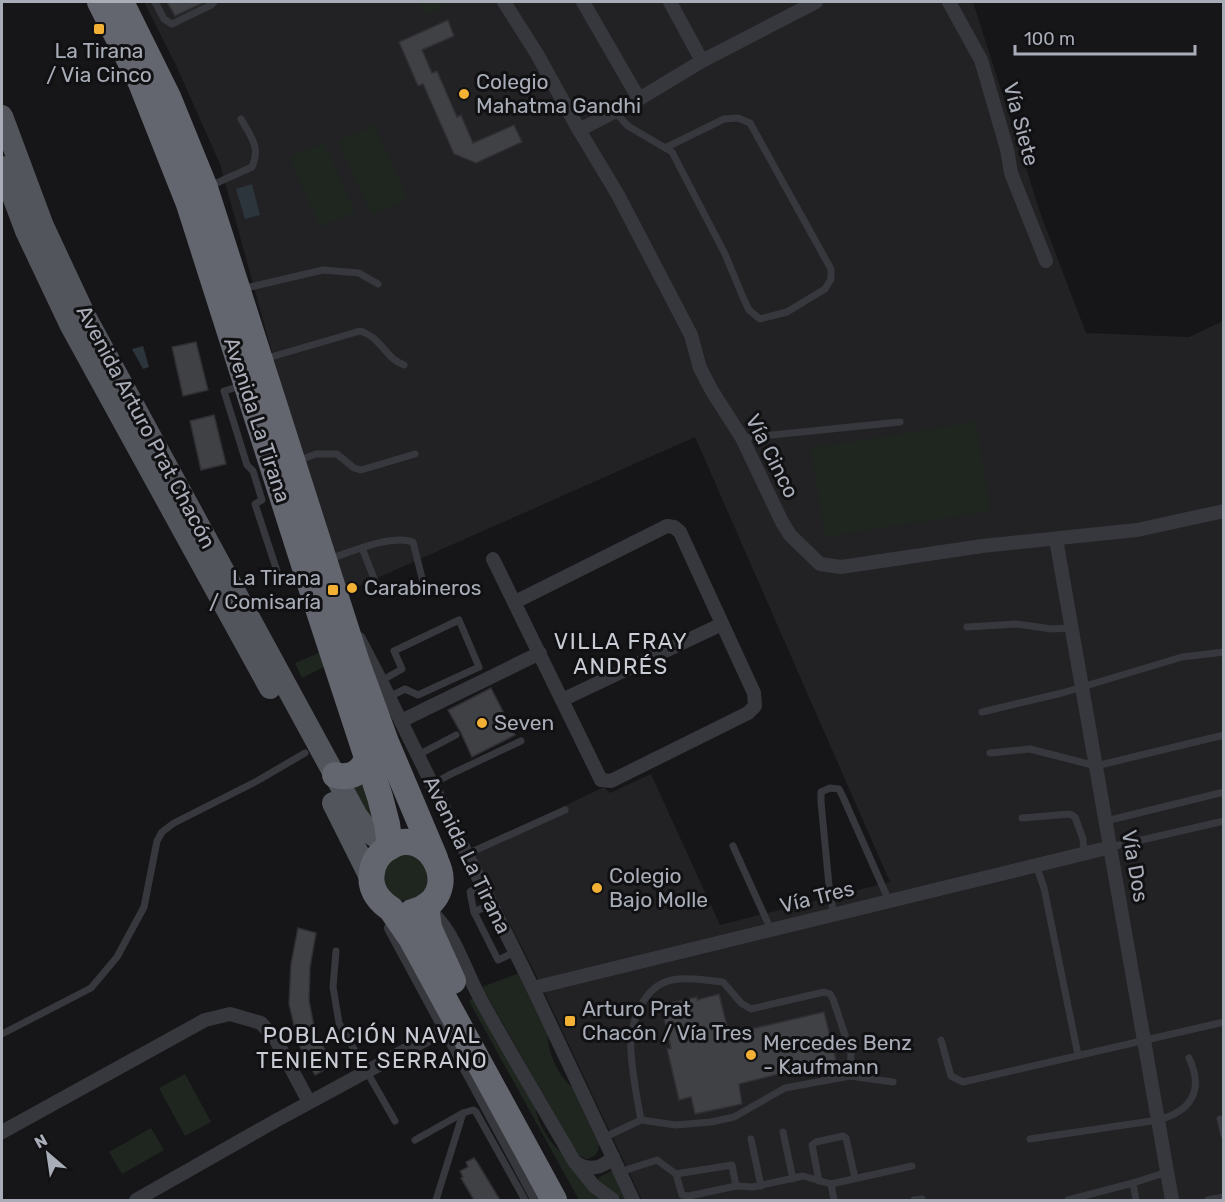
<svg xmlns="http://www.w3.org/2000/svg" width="1225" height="1202" font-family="Rubik,sans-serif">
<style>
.built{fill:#222225}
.green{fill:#1e261f}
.water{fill:#2c353c}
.building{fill:#404145;stroke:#303034;stroke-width:1.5}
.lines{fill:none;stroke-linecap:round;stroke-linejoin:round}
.lane{stroke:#37383d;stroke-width:7}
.street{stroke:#37383d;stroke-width:14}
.primary{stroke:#53555c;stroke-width:22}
.highway{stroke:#63666e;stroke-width:26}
.poi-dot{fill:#f2b134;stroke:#111113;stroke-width:2}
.labels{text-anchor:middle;stroke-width:6;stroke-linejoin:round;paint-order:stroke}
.poi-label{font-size:21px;fill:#a8adb8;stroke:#111113;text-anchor:start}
.street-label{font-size:21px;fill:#a8adb8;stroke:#111113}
.neighbourhood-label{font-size:22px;letter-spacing:1.5px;fill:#c9ccd4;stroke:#111113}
</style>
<rect width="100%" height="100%" fill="#161618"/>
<path class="built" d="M144,2H973L1041,215L1086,333L1189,337L1223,321V1200H642L535,973L472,850L604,787L610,793L651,774L720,925L890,882L695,437L339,595L220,164L175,63Z"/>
<g class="green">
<path d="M418,2H452L425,15Z"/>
<path d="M374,125L408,199L372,215L338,141Z"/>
<path d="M324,142L355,212L320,227L289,157Z"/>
<path d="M976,422L990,511L825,537L811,448Z"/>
<path d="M321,652L326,666L302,678L295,663Z"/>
<path d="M366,774L381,830L347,784Z"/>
<circle cx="406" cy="878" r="23"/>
<path d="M519,973L548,1035C547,1052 559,1077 573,1088L599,1144C599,1153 596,1156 587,1159L578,1155L482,987Z"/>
<path d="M473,998L535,1104C536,1120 549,1144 563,1153L604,1200H579L469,1001Z"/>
<path d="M185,1074L211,1122L185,1136L159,1088Z"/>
<path d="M151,1128L164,1150L122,1174L109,1152Z"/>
<path d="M612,1171L626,1198L623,1199L597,1183L599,1177Z"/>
</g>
<g class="water">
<path d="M252,184L260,215L245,219L236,189Z"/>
<path d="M143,346L149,367L143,369L132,349Z"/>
</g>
<g class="building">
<path d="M167,2H205L175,16Z"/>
<path d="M448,20L454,36L422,50L432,73L437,71L457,117L461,115L473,143L514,125L522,142L476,163L454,154L423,84L418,86L399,42Z"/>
<path d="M196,342L208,390L183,396L172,347Z"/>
<path d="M214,415L226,464L201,470L190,421Z"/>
<path d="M491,688L515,735L472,757L461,733L448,710Z"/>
<path d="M298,928L316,933L310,967L309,1001L316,1036L335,1064L315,1075L298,1043L289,1004L291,964Z"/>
<path d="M719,994L729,1034L824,1012L836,1060L739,1084L742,1104L695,1114L691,1097L679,1100L667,1049L671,1048L661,1005L697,997V1000Z"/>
<path d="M474,1158L477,1162L500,1200H474L461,1178L463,1177L460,1171L468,1167L466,1162Z"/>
</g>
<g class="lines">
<g class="lane">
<path d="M155,2L164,19L172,24L211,5L214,2"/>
<path d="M614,111L628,126L672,152L725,254L742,295L749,310L760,319L787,312L825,289L831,279V269L750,123L738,118L724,119L665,148"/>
<path d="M210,186L252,167C261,147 251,137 241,119"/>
<path d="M242,289L323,270L359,273L378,284"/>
<path d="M264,359L360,331C381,337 385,358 404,365"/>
<path d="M241,386L224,391L247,465L253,471L262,500L255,504L279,577"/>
<path d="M742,438L900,422"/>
<path d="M297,461L316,454H337L354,468L361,470L415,454"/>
<path d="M362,548L379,591"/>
<path d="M329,559C351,552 391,534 413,542L423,582"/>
<path d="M967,627L1016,624L1052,629L1072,628"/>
<path d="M381,681L402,669L394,651L459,620L479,667L418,695L405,689L389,697"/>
<path d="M982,712L1062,693L1182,657L1224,652"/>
<path d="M990,753L1030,749L1096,766L1224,735"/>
<path d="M418,755L456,735"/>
<path d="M433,784L449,775L521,741"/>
<path d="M1022,818L1070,814L1075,817L1083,839L1084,853"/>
<path d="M1106,821L1224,792"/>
<path d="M733,846L771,930"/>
<path d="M1111,847L1224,821"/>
<path d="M467,854L565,810"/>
<path d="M1036,865L1044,888L1078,1055"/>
<path d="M491,904L474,912L498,960L515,952"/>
<path d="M474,912L470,892L482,884"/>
<path d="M834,914L830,896L821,802V792L830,788L839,789L843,797L889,901"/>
<path d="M336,951L333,987L339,1023L395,1121"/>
<path d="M2,1034L91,988L117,957L144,907L157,841L162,832L174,823L257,781L305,753"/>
<path d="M941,1040L951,1076L963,1082L1224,1022"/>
<path d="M1220,1119L1224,1135"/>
<path d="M641,1120C637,1098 629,1059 631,1037C634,1013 647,985 672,980C688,977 706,980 723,982L741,1003L751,1009L824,992L830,994L833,999L851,1053L850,1076"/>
<path d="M783,1132L793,1179"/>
<path d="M603,1138L641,1120L676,1125L711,1122L734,1117L785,1088L850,1076L893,1082"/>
<path d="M751,1139L761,1186"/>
<path d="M1030,1139L1158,1120C1192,1111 1204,1090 1189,1058"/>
<path d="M415,1140L463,1113L473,1110L476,1112L525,1200"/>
<path d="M620,1172L657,1160L676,1174L732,1165L736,1186L753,1187L803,1176L831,1184L912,1166"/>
<path d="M676,1174L682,1195L689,1196L736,1186"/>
<path d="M819,1181L812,1145L816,1142L843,1136L846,1138L855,1178"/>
<path d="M1133,1183L1167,1172"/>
<path d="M831,1184L834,1200"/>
<path d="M436,1200L463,1113"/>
<path d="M914,1200L922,1199"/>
<path d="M1068,1200L1133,1183L1136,1200"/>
<path d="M1208,1200L1224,1197"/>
</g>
<g class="street">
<path d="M504,2L537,54L579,130L618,195L691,335L700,368L712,391L742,438L782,522L790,535L820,564L841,567L982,546L1137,530L1224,511"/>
<path d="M583,2L639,99"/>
<path d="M670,2L702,61"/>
<path d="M949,2L981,60L1007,149L1011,173L1046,261"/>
<path d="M579,130L639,99L702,61L816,2"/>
<path d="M1056,539L1172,1200"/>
<path d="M493,559L601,780L611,781L748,713L755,706L754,693L680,532L674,527L667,526L515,602"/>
<path d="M359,639L381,681L533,988L633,1200"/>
<path d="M562,700L722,624"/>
<path d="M401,721L540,653"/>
<path d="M427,908C455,931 463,967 480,998C510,1053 543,1107 574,1161L594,1186L613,1200"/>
<path d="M391,928L538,1200"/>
<path d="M533,988L1111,847"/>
<path d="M2,1132L205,1020L230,1014L261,1023L276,1040L309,1102"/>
<path d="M575,1162C588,1171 602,1169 613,1157"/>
<path d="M136,1200L277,1120L445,1029"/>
</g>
<g class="primary">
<path d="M2,116L43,226L86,318L357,816L370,833L390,847"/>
<path d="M2,167L26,231L71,326L270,688"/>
<path d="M333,803L371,879"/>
</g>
<g class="highway">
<path d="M100,2L141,83L189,204L314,596L380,797L387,824L390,847"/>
<path d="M121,2L168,97L205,188L357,663L386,742L435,858"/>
<path d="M335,775C350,779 362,773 367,758"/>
<path d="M426,906L429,928L453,981"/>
<path d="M388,907C377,899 369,887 372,872C373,863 378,855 386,849C430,818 469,898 412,912"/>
<path d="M391,909L411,938L554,1200"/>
</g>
</g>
<g class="poi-dot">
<rect x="93" y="23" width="12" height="12" rx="3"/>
<circle cx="464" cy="94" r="6"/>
<circle cx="352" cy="588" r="6"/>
<rect x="327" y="584" width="12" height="12" rx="3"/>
<circle cx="482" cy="723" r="6"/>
<circle cx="597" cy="888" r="6"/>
<rect x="564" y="1015" width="12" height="12" rx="3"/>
<circle cx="751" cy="1055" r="6"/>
</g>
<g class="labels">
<g class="poi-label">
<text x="99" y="58" text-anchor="middle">La Tirana<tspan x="99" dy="24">/ Via Cinco</tspan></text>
<text x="476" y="89">Colegio<tspan x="476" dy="24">Mahatma Gandhi</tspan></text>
<text x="321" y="585" text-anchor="end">La Tirana<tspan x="321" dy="24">/ Comisaría</tspan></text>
<text x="364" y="595">Carabineros</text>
<text x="494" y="730">Seven</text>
<text x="609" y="883">Colegio<tspan x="609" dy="24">Bajo Molle</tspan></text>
<text x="582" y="1016">Arturo Prat<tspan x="582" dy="24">Chacón / Vía Tres</tspan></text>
<text x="763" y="1050">Mercedes Benz<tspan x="763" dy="24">- Kaufmann</tspan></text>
</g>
<g class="street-label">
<text transform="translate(1021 124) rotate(75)" y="7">Vía Siete</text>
<text transform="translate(257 420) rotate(72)" y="7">Avenida La Tirana</text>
<text transform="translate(146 427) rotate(62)" y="7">Avenida Arturo Prat Chacón</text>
<text transform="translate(772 456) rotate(63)" y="7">Vía Cinco</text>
<text transform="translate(467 855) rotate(64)" y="7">Avenida La Tirana</text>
<text transform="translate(1135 866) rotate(80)" y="7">Vía Dos</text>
<text transform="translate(817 897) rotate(-14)" y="7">Vía Tres</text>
</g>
<g class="neighbourhood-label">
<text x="621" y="649">VILLA FRAY<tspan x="621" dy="25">ANDRÉS</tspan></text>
<text x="372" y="1043">POBLACIÓN NAVAL<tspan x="372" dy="25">TENIENTE SERRANO</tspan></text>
</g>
</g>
<rect width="1225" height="1202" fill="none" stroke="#a8adb8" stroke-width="6"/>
<g transform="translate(48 1154) rotate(331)" stroke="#111113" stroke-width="4.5" paint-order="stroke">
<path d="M0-4.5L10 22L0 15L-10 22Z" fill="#a8adb8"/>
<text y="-9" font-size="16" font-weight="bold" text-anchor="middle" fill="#a8adb8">N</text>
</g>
<path d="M1015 45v9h180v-9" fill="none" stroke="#a8adb8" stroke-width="3"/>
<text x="1024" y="45" font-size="18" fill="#a8adb8" stroke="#111113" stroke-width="4.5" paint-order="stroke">100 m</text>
</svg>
